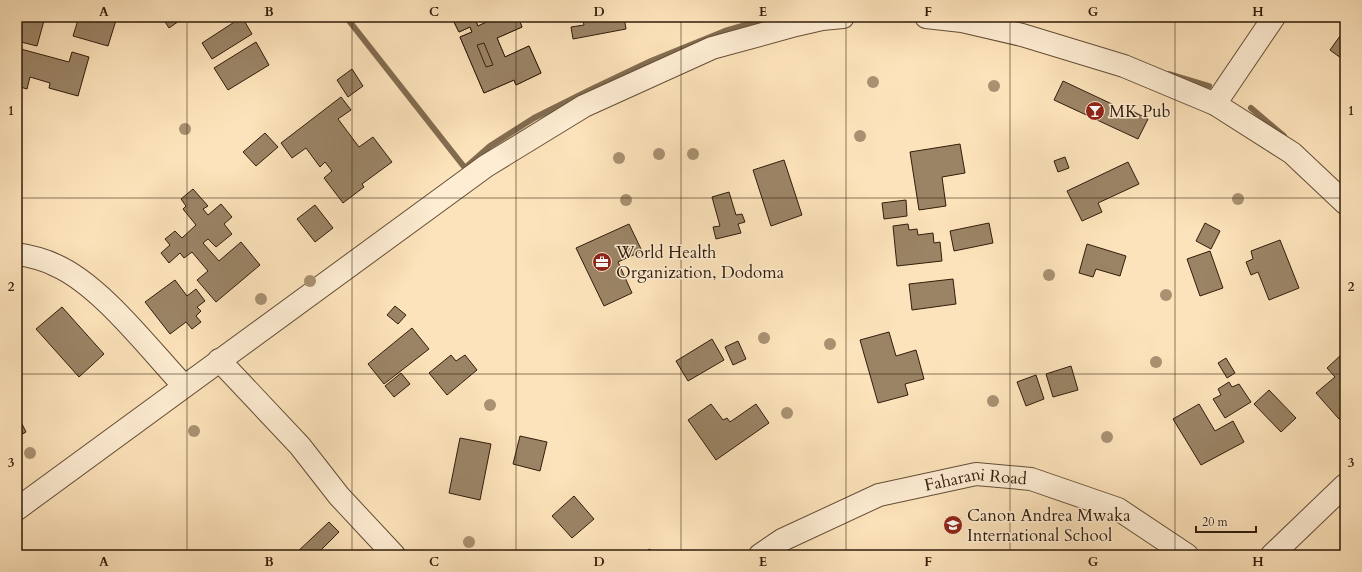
<svg xmlns="http://www.w3.org/2000/svg" width="1362" height="572" font-family="Cardo,serif">
<style>
.lines{fill:none;stroke-linecap:round;stroke-linejoin:round}
.stream{stroke:#826c50;stroke-width:6}
.building{fill:#9b8466;stroke:#311d0a;fill-rule:evenodd}
.street-casing{stroke:#644e36;stroke-width:24}
.street{stroke:#feedd3;stroke-width:22}
.tree{fill:#a99172}
.grid{fill:none;stroke:#311d0a;stroke-width:1;stroke-opacity:0.55}
.labels{text-anchor:middle;stroke-width:3;stroke-linejoin:round;paint-order:stroke}
.poi-label{font-size:17px;fill:#311d0a;stroke:#feedd3;text-anchor:start}
.street-label{font-size:17px;fill:#311d0a;stroke:#feedd3}
.neatline{fill:none;stroke:#311d0a;stroke-width:1.5}
.grid-label{font-size:13px;text-anchor:middle;font-weight:bold;fill:#311d0a}
</style>
<rect width="100%" height="100%" fill="#fde3bb"/>
<filter id="stains"><feTurbulence type="fractalNoise" baseFrequency=".005" numOctaves="4"/><feColorMatrix values="0 0 0 0 .2 0 0 0 0 .09 0 0 0 0 .02 0 0 0 .5 -.17"/></filter>
<radialGradient id="worn" r=".72"><stop offset=".6" stop-color="#630" stop-opacity="0"/><stop offset="1" stop-color="#630" stop-opacity=".3"/></radialGradient>
<g class="lines">
<g class="stream">
<path d="M346,17L465,168L490,146L534,118L590,90L651,61L725,31L773,17"/>
<path d="M1169,74L1209,86"/>
<path d="M1251,108L1284,136"/>
</g>
</g>
<g class="building">
<path d="M20,17H45L37,46L17,41V29Z"/>
<path d="M79,17H117L108,46L73,36Z"/>
<path d="M162,17H181L182,19L169,28Z"/>
<path d="M242,17L252,34L212,59L202,43Z"/>
<path d="M455,17H474L478,26L497,17H518L522,27L497,38L505,57L529,46L541,73L516,85L514,80L484,93L460,37L472,32L470,27L459,32L452,18ZM484,43L493,65L486,67L477,45Z"/>
<path d="M455,17H474L478,26L497,17H518L522,27L497,38L505,57L529,46L541,73L516,85L514,80L484,93L460,37L472,32L470,27L459,32L452,18Z"/>
<path d="M582,17H624L626,29L573,39L571,27L584,25Z"/>
<path d="M630,17H644L630,19Z"/>
<path d="M1063,17H1077L1076,21Z"/>
<path d="M1345,29V61L1330,50Z"/>
<path d="M256,42L269,65L228,90L214,68Z"/>
<path d="M484,43L493,65L486,67L477,45Z"/>
<path d="M17,48L69,62L72,52L89,57L78,96L49,88L50,83L30,77L27,89L17,86Z"/>
<path d="M352,69L363,86L348,97L337,80Z"/>
<path d="M1063,81L1114,105L1112,110L1127,117L1130,110L1148,119L1138,139L1054,100Z"/>
<path d="M341,97L351,110L338,119L359,147L373,137L392,162L362,184L364,187L343,203L324,178L332,171L325,162L320,167L306,148L292,158L281,143Z"/>
<path d="M265,133L278,147L256,166L243,152Z"/>
<path d="M960,144L965,173L942,177L946,206L919,210L910,152Z"/>
<path d="M1065,157L1069,168L1058,172L1054,161Z"/>
<path d="M784,160L802,215L771,226L753,170Z"/>
<path d="M1128,162L1139,184L1098,203L1102,212L1082,221L1067,191Z"/>
<path d="M193,189L208,206L203,209L208,215L221,204L232,217L224,224L232,234L216,247L208,239L203,243L219,261L241,242L260,265L216,302L197,280L208,271L192,252L184,258L180,253L169,263L161,253L170,245L165,239L175,231L182,238L196,225L183,209L186,206L181,199Z"/>
<path d="M729,192L736,215L742,214L745,222L738,224L741,233L716,239L713,227L720,226L712,197Z"/>
<path d="M906,200L907,216L884,219L882,203Z"/>
<path d="M315,205L333,228L315,242L297,219Z"/>
<path d="M989,223L993,243L954,251L950,231Z"/>
<path d="M1205,223L1220,231L1211,249L1196,241Z"/>
<path d="M629,224L642,251L618,262L632,293L604,306L576,248Z"/>
<path d="M908,224L909,230L917,229L918,235L933,233L934,243L940,242L942,261L897,266L893,226Z"/>
<path d="M1280,240L1299,288L1269,300L1258,272L1251,275L1246,262L1253,259L1251,251Z"/>
<path d="M1087,244L1126,256L1120,276L1096,269L1093,277L1079,273Z"/>
<path d="M1210,251L1223,288L1200,296L1187,259Z"/>
<path d="M953,279L956,304L912,310L909,284Z"/>
<path d="M175,280L187,296L196,289L205,301L197,307L201,311L196,316L201,322L192,329L186,322L170,334L145,302Z"/>
<path d="M395,306L406,315L398,324L387,315Z"/>
<path d="M62,307L104,354L79,377L36,329Z"/>
<path d="M412,328L429,349L384,384L368,364Z"/>
<path d="M889,332L896,356L916,350L924,379L905,384L908,395L878,403L860,340Z"/>
<path d="M712,339L724,360L688,381L676,361Z"/>
<path d="M738,341L746,359L733,365L725,347Z"/>
<path d="M451,355L456,361L465,355L477,370L447,395L429,373Z"/>
<path d="M1341,355L1345,359V414L1339,419L1316,393L1335,377L1327,368Z"/>
<path d="M1226,358L1235,373L1227,378L1218,363Z"/>
<path d="M1071,366L1078,390L1053,397L1046,374Z"/>
<path d="M401,373L410,384L394,397L385,386Z"/>
<path d="M1036,375L1044,399L1026,406L1017,382Z"/>
<path d="M1229,382L1232,387L1239,384L1251,402L1225,418L1213,399L1221,395L1218,389Z"/>
<path d="M1269,390L1296,418L1281,432L1254,404Z"/>
<path d="M711,404L723,420L727,418L730,422L756,404L769,423L716,460L688,420Z"/>
<path d="M1199,404L1215,431L1233,421L1244,442L1201,465L1173,419Z"/>
<path d="M17,414L26,432L17,437Z"/>
<path d="M520,436L547,442L540,471L513,464Z"/>
<path d="M460,438L491,444L480,500L449,493Z"/>
<path d="M574,496L594,519L572,538L552,516Z"/>
<path d="M329,522L339,532L319,552L322,555H294Z"/>
<path d="M650,549L653,555H640Z"/>
<path d="M340,551L343,555H335Z"/>
</g>
<g class="lines">
<g class="street-casing">
<g id="street">
<path d="M926,17L962,21L1022,35L1124,66L1215,104L1292,153L1345,203"/>
<path d="M1215,104L1274,17"/>
<path d="M17,254C30,256 43,259 55,265C101,285 149,349 184,386"/>
<path d="M219,360L300,446L339,496L394,555"/>
<path d="M17,509L486,166L584,106L712,48L796,25L822,19L843,17"/>
<path id="s1" d="M760,555L782,540L879,495L976,474L1031,479L1118,509L1187,555"/>
<path d="M1272,555L1345,485"/>
</g>
</g>
<use href="#street" class="street"/>
</g>
<g class="tree">
<circle cx="873" cy="82" r="6"/>
<circle cx="994" cy="86" r="6"/>
<circle cx="185" cy="129" r="6"/>
<circle cx="860" cy="136" r="6"/>
<circle cx="659" cy="154" r="6"/>
<circle cx="693" cy="154" r="6"/>
<circle cx="619" cy="158" r="6"/>
<circle cx="1238" cy="199" r="6"/>
<circle cx="626" cy="200" r="6"/>
<circle cx="1049" cy="275" r="6"/>
<circle cx="310" cy="281" r="6"/>
<circle cx="1166" cy="295" r="6"/>
<circle cx="261" cy="299" r="6"/>
<circle cx="764" cy="338" r="6"/>
<circle cx="830" cy="344" r="6"/>
<circle cx="1156" cy="362" r="6"/>
<circle cx="993" cy="401" r="6"/>
<circle cx="490" cy="405" r="6"/>
<circle cx="787" cy="413" r="6"/>
<circle cx="194" cy="431" r="6"/>
<circle cx="1107" cy="437" r="6"/>
<circle cx="30" cy="453" r="6"/>
<circle cx="469" cy="542" r="6"/>
</g>
<path class="grid" d="M187,17V555M352,17V555M516,17V555M681,17V555M846,17V555M1010,17V555M1175,17V555M17,198H1345M17,374H1345"/>
<defs>
<g id="bar-disc" transform="scale(1)"><circle r="9.5" fill="#8f2418" stroke="#feedd3"/><path d="M-6-5H6L.8 .8V4.5H3.5V6h-7V4.5H-.8V.8Z" fill="#fff"/></g>
<g id="office-disc" transform="scale(1)"><circle r="9.5" fill="#8f2418" stroke="#feedd3"/><path d="M-6-3h4V-5.5h4V-3h4V5H-6ZM-1-4.5V-3h2v-1.5ZM-6 0V1H6V0Z" fill="#fff"/></g>
<g id="school-disc" transform="scale(1)"><circle r="9.5" fill="#8f2418" stroke="#feedd3"/><path d="M0-5L7-2L0 1L-7-2ZM-4 1L0 2.5L4 1V4Q0 6-4 4Z" fill="#fff"/></g>
</defs>
<g fill-rule="evenodd">
<use href="#bar-disc" x="1095" y="111"/>
<use href="#office-disc" x="602" y="262"/>
<use href="#school-disc" x="953" y="525"/>
</g>
<g class="labels">
<g class="poi-label">
<text x="1109" y="117">MK Pub</text>
<text x="616" y="258">World Health<tspan x="616" dy="20">Organization, Dodoma</tspan></text>
<text x="967" y="521">Canon Andrea Mwaka<tspan x="967" dy="20">International School</tspan></text>
</g>
<g class="street-label">
<text dy="6" stroke="none"><textPath href="#s1" startOffset="232">Faharani Road</textPath></text>
</g>
</g>
<rect width="1362" height="572" fill="none" stroke="#fde3bb" stroke-width="44"/>
<path d="M1196 526v6h60v-6" fill="none" stroke="#311d0a" stroke-width="2"/>
<text x="1202" y="526" font-size="12" fill="#311d0a" stroke="#feedd3" stroke-width="3" paint-order="stroke">20 m</text>
<rect x="22" y="22" width="1318" height="528" class="neatline"/>
<g class="grid-label">
<text x="104" y="16">A</text>
<text x="269" y="16">B</text>
<text x="434" y="16">C</text>
<text x="599" y="16">D</text>
<text x="763" y="16">E</text>
<text x="928" y="16">F</text>
<text x="1093" y="16">G</text>
<text x="1258" y="16">H</text>
<text x="11" y="115">1</text>
<text x="1351" y="115">1</text>
<text x="11" y="291">2</text>
<text x="1351" y="291">2</text>
<text x="11" y="467">3</text>
<text x="1351" y="467">3</text>
<text x="104" y="566">A</text>
<text x="269" y="566">B</text>
<text x="434" y="566">C</text>
<text x="599" y="566">D</text>
<text x="763" y="566">E</text>
<text x="928" y="566">F</text>
<text x="1093" y="566">G</text>
<text x="1258" y="566">H</text>
</g>
<rect width="100%" height="100%" filter="url(#stains)"/>
<rect width="100%" height="100%" fill="url(#worn)"/>
</svg>
